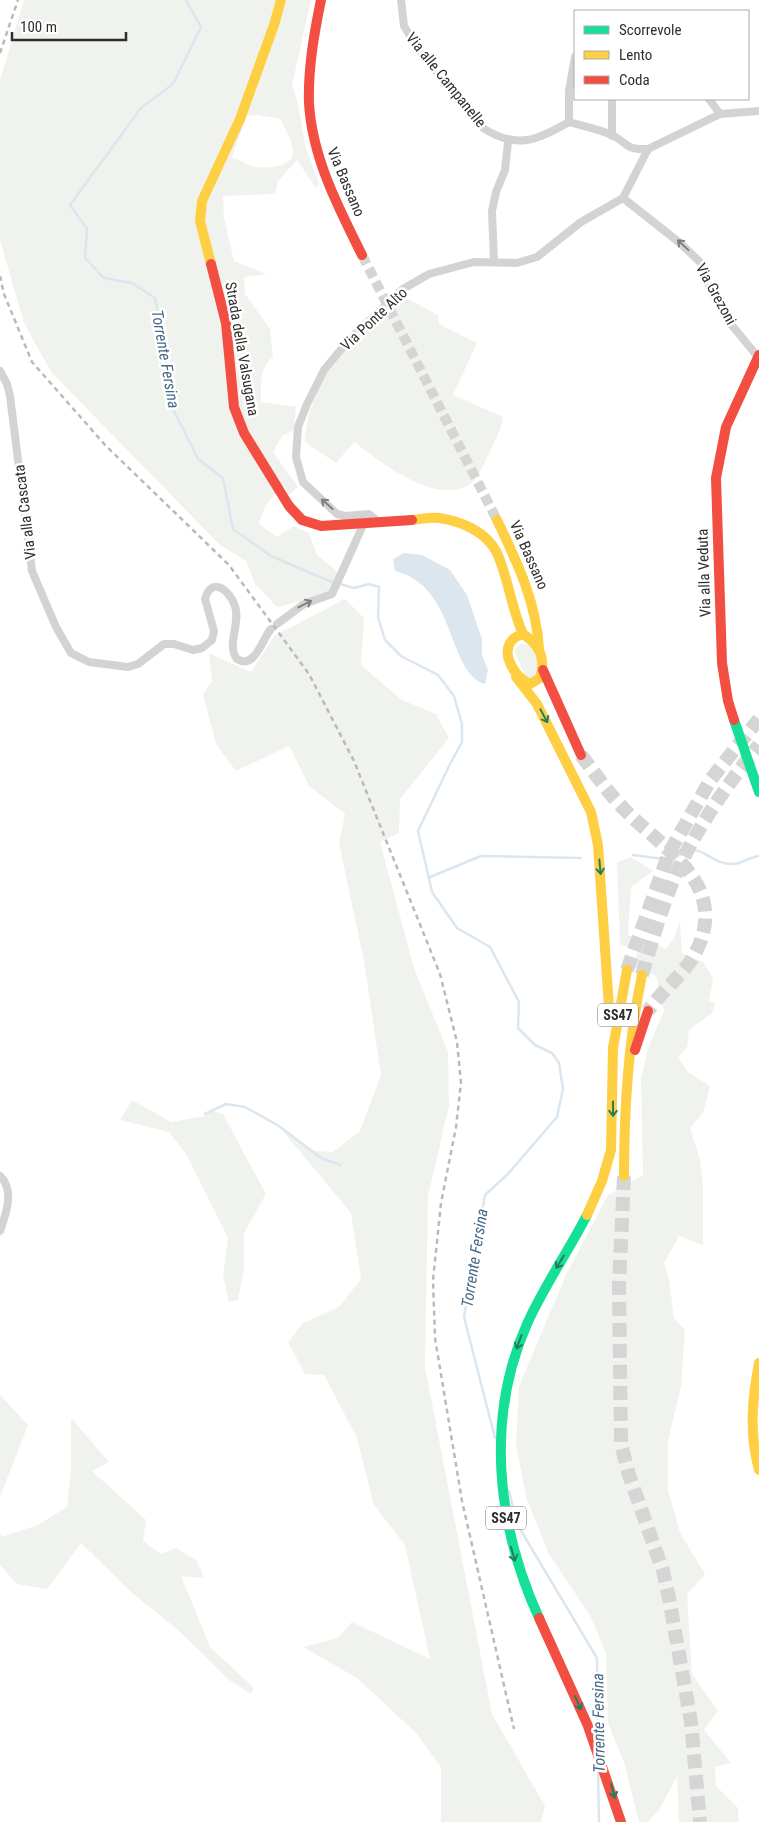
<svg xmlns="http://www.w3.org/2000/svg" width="759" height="1822" font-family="'Roboto Condensed',sans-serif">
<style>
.green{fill:#f0f3ed;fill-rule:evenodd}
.water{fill:#dbe6ef}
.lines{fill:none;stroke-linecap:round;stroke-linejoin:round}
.stream{stroke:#dbe6ef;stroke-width:2.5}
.secondary-tunnel{stroke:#d5d5d5;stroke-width:10;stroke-dasharray:10 5;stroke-linecap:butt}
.highway-tunnel{stroke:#d5d5d5;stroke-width:14;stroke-dasharray:14 7;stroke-linecap:butt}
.street{stroke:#d3d3d3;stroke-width:8}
.fast{stroke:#16e098;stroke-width:10}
.slow{stroke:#ffcf43;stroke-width:10}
.jam{stroke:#f24e42;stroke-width:10}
.rail{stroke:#bababa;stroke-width:2.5;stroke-dasharray:5 4;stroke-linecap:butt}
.oneway{stroke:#808080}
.oneway2{stroke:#237e5e}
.labels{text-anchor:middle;stroke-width:5;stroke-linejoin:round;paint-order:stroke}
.shield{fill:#fff;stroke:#6d6d6d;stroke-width:1}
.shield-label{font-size:14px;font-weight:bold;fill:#2e2e2e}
.street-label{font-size:15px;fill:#2e2e2e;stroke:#fff}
.water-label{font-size:16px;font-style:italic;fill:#456988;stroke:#fff}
</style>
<rect width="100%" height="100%" fill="#fff"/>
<g class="green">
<path d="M24,0H311L292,85L298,104L306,148L319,183L316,188L297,160L278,181L275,194L223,196L224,218L234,261L267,274L244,277L245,294L270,329L273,357C259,367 261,386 261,402L296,407L294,430L282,436L273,452L298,487L288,496L285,486C270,498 264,505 259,524L277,537L294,526L309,533L317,555L339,573L331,592C312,596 296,604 277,607L255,584L246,561L220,545L51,372L24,323L0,240V80ZM257,115L281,119C284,130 293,140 293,152C293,166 268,169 257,167C249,166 240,160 232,157L247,116Z"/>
<path d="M402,296L438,315L439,324L477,343L453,395L503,417C502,429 494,442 489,453C484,464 477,482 465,487C430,502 381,462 354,442L336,463L305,442C306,412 321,377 340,354C357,333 382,315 402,296Z"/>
<path d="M345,599L364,618L361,665L402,700L436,714L449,738L400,799L399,833L380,842L414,968L448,1052L449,1106L428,1196L425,1367L492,1714L545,1806L541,1822H441V1767L416,1733L357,1678L303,1647L338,1638L352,1622L430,1659L405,1545L374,1505L357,1438L324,1375L305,1374L288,1342L303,1323L339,1307L361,1279L351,1213L282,1130L314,1151L333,1152L360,1131L381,1075L364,961L339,843L345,814L309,786L289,746L236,771L216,744L203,694L212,681L209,653L251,672L274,636Z"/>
<path d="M521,643L531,646L540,662L536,678L527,679L514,651Z"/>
<path d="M631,857L653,871L631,887L628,934L644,946L652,941L666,949L674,938L680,921L682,953L703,962L713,978L709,1001L715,1003L712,1013L689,1030L687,1047L678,1057L688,1072L710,1086L703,1113L690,1128L700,1159L703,1186V1245L679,1236L664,1263L669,1279L674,1318L685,1330L681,1387L668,1441V1490L680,1533L705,1574L687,1594L692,1674L718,1711L704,1730L731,1763L715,1767L716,1786L738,1808L739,1822H679L677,1776L659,1810L648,1822H639L625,1765L608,1723L606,1654L591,1617L549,1554L527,1500L516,1446L519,1386L566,1275L608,1195L643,1175L641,1079L648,1048L664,1011L656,976L633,967L638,952L620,944L617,862Z"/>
<path d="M132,1100L171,1122L206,1116L214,1111L223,1114L266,1194L244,1233V1269L238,1300L229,1302L223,1276L228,1238L186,1154L169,1132L120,1120Z"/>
<path d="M0,1395L28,1425L0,1497Z"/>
<path d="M71,1418L109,1462L92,1471L146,1520L143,1541L161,1554L176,1548L197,1561L204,1578L181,1576L210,1647L254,1688L251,1694L229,1680L177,1629L131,1592L81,1543L47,1589L17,1584L0,1565V1533L1,1537L38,1525L67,1507L71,1472Z"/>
</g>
<path class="water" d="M404,553L422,555L450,570L467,595L482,639V655L488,670L485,684C446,672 458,587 395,571L393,559Z"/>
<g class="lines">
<g class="stream">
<path d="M186,0L201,27L173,84L141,108L70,205L87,229L85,258L104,278L132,283L155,298L164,341L171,405L198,459L223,478L233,529L271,556L327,580L354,588L369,584L379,587L378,617L385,640L401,656L438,675L454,696L462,724V742L450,764L418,831L432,892L457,928L490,947L519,1002L518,1028L535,1045L552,1053L559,1063L563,1089L557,1117L508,1174L485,1195L464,1317L495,1438"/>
<path d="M633,855L672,860C705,836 703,864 733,864C741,864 750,857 759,856"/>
<path d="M430,877L481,856L581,858"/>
<path d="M205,1114L226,1104L245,1107L279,1126L321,1158L341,1165"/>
<path d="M509,1491L517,1524L597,1658L598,1733"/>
<path d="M598,1769L599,1822"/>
</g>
<path class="secondary-tunnel" d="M362,255L497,520"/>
<g class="highway-tunnel">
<path d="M581,755C595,773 608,793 624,809C663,850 730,883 696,952C684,975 662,990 648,1011"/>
<path d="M627,970L669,853L711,779L759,719"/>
<path d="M642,975C652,941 662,906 676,874C697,827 727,785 759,745"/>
<path d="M624,1176L619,1285L621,1444L629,1475L663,1571L669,1598L691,1722L700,1822"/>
</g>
<g class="street">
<path d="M401,0L404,26L420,52L483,128C517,150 537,140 569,122C583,126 599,129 612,135C629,144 625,150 648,149"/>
<path d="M709,99L720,114"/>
<path d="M569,122V91L575,57"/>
<path d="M612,136V99"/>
<path d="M623,198L680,243L700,262L712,294L730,323L758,357"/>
<path d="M494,262L492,211L496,192L505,170L508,142"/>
<path d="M0,371L7,384L10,396L32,571L56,627L71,653L89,662L128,667L138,664L164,644H174L193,650L202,648L212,640L214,631L205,599C212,575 230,591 235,606C241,623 226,645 237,659C255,670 262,639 271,629"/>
<path d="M375,522V519L369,514L345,516L337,514L303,482L296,457L298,427L307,404L324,370L348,341L403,289L429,274L474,262L517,263L537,257L581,222L623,198L648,149L720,114L759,111"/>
<path d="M277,624L304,604L332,594L364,523"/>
<path d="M0,1176C15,1190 6,1214 0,1231"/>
</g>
<g class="fast">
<path d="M734,720L759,792"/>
<path d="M539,1618C497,1526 485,1419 527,1324C544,1286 568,1252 587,1215"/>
</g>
<g class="slow">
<path d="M211,264L200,221L202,201L240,119L274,25L281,0"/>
<path d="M412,520C421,519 431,517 439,518C461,521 487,532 497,553C508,577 511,607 523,634"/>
<path d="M497,520C517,562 536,601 539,648"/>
<path d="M523,634C540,645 546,659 540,678L530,684C510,675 495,642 523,634Z"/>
<path d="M516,677L537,704L591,812L598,845L610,1022"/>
<path d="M624,1176C624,1108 628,1042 642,975"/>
<path d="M587,1215L602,1181L611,1150L613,1048L627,970"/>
<path d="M759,1363C752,1400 749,1433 759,1470"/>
</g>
<g class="jam">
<path d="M321,0C314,34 308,68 309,103C312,157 338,207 362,255"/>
<path d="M211,264L226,323L234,407L244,433L289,506L302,520L321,526L412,520"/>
<path d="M543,670L581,755"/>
<path d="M734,720L728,701L722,663L716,478L726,427L759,355"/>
<path d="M635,1050L648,1011"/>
<path d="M539,1618L588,1726L621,1822"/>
</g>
<g class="rail">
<path d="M0,53L18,0"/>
<path d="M0,276L4,294L32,362L106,446L229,565L309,674L354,761L440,974L457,1042L461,1083L456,1127L441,1203L433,1280L435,1338L462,1501L514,1729"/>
</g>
</g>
<defs><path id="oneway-shaft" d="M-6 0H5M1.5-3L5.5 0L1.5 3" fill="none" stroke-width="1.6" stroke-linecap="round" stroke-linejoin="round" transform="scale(1.25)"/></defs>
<g class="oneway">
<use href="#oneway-shaft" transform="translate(683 245) rotate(-137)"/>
<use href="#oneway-shaft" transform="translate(327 504) rotate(-138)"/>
<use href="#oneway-shaft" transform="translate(305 604) rotate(-27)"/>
</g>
<g class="oneway2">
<use href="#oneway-shaft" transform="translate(544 716) rotate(62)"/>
<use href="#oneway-shaft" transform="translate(600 867) rotate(85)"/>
<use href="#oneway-shaft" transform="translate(613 1109) rotate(90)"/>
<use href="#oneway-shaft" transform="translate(560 1262) rotate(121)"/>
<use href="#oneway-shaft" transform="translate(519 1342) rotate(110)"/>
<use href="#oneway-shaft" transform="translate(513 1554) rotate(74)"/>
<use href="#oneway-shaft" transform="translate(578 1703) rotate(66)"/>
<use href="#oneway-shaft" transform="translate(613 1791) rotate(75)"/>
</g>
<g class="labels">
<g class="shield">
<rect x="598" y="1003.5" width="40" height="23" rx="4"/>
<rect x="486" y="1506.5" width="40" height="23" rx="4"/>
</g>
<g class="shield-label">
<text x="618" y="1020">SS47</text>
<text x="506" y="1523">SS47</text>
</g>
<g class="street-label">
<text transform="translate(446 80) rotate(51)" y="5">Via alle Campanelle</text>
<text transform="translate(346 182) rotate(67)" y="5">Via Bassano</text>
<text transform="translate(716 294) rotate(61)" y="5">Via Grezoni</text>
<text transform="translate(374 319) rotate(-43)" y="5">Via Ponte Alto</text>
<text transform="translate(242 349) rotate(80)" y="5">Strada della Valsugana</text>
<text transform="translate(25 512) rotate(-97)" y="5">Via alla Cascata</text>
<text transform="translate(529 555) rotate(66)" y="5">Via Bassano</text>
<text transform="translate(704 573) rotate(-92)" y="5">Via alla Veduta</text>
</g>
<g class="water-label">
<text transform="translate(166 359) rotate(80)" y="6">Torrente Fersina</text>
<text transform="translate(474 1258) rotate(-81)" y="6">Torrente Fersina</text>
<text transform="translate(598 1723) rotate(-91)" y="6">Torrente Fersina</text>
</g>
</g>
<rect x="574" y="10" width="175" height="90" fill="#ffffff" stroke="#ababab"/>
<rect x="584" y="26" width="25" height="8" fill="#16e098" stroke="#ababab"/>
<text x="619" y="35" font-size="15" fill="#2e2e2e">Scorrevole</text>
<rect x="584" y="51" width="25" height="8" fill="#ffcf43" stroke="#ababab"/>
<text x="619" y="60" font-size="15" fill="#2e2e2e">Lento</text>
<rect x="584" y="76" width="25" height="8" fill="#f24e42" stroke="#ababab"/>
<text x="619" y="85" font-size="15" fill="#2e2e2e">Coda</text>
<path d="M12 32v8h114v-8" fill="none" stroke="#2e2e2e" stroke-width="2.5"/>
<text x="20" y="32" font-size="15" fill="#2e2e2e" stroke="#ffffff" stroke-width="4" paint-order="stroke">100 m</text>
</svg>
